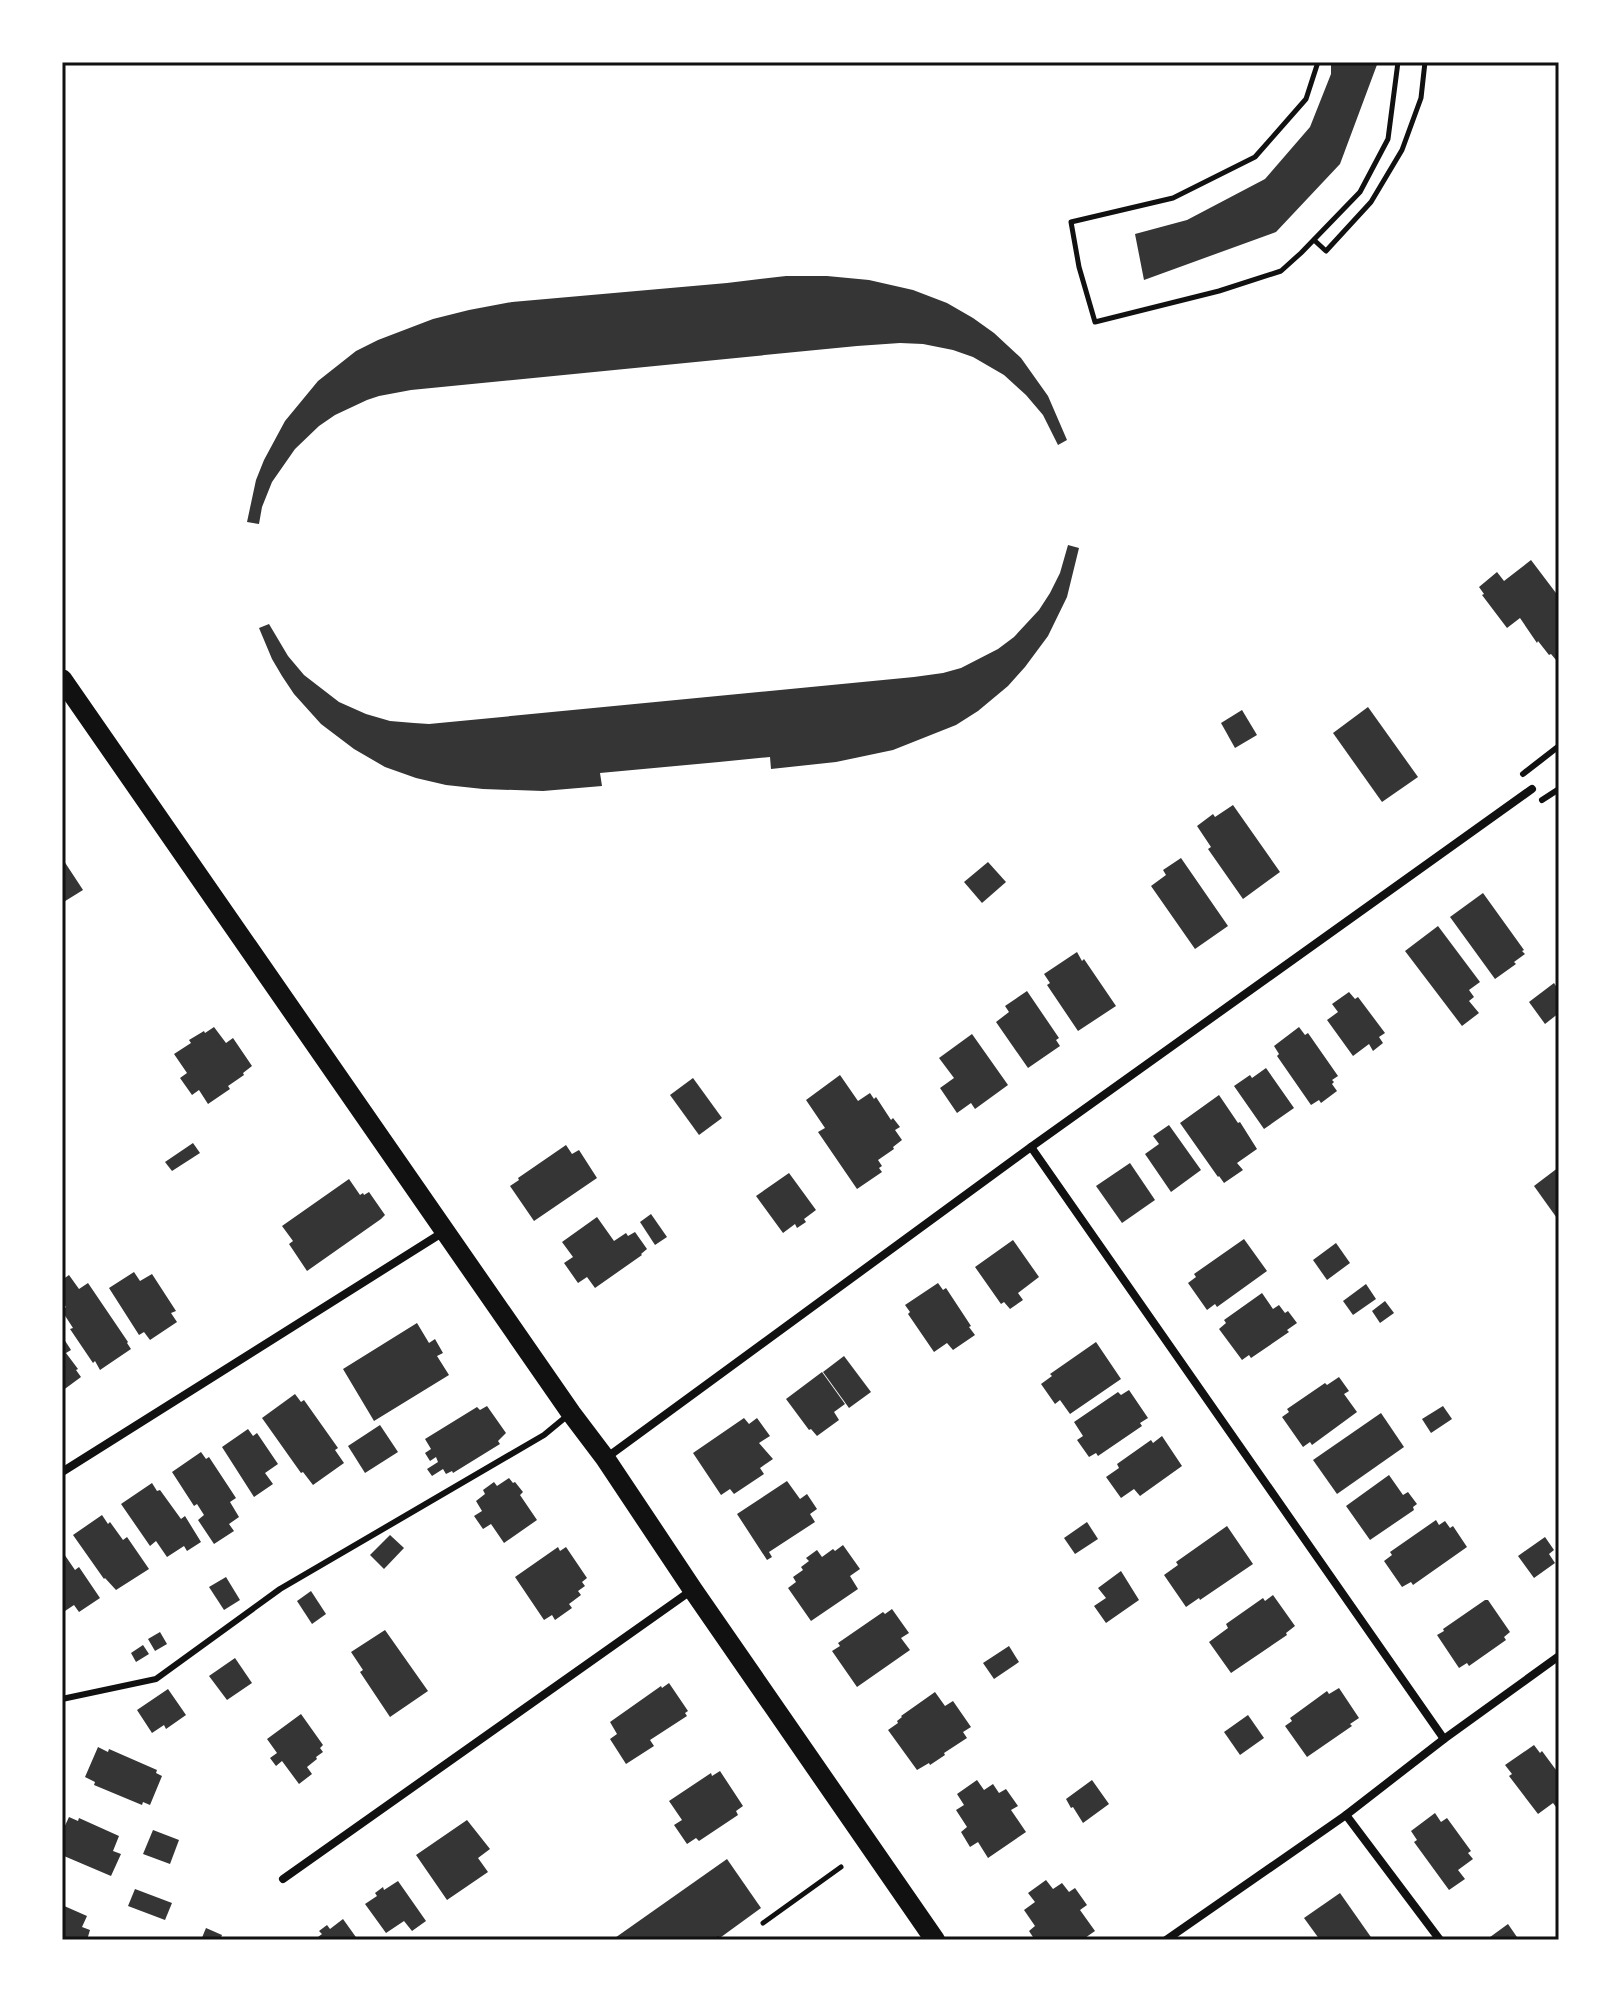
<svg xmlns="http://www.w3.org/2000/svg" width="1621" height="2002" font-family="'Libre Baskerville',serif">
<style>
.building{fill:#353535}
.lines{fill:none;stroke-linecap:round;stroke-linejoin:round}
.path{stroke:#111;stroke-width:5}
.service{stroke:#111;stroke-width:6}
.minor{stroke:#111;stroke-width:8}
.primary{stroke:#111;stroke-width:20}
.neatline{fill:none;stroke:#111;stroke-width:3}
</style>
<rect width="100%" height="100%" fill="#fff"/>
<g class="building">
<path d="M1331,62H1378L1340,164L1276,232L1144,280L1135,234L1187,220L1265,179L1310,127L1331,74Z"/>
<path d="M786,276H827L869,280L913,290L947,303L973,318L994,333L1021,358L1048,396L1067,440L1058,445L1043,415L1026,395L1004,375L973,357L953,350L923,344L900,343L857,346L411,390L379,396L367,400L335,415L319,426L295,449L272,482L262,507L259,524L247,522L256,480L264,460L285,421L318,381L356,351L378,340L433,319L469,310L512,302L727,283Z"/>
<path d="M1068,545L1079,548L1067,597L1048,636L1025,667L1008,686L978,711L956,725L893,750L836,762L771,769L770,757L719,762L600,773L602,786L543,791L483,789L446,785L416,778L385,767L354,749L321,724L294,694L282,676L272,659L259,628L269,624L288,656L304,675L339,702L366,714L390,721L414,723L429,724L914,677L943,673L961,668L998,649L1014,637L1039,610L1050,593L1060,573Z"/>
<path d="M1531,560L1559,597V658L1556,660L1551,654L1549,655L1538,641L1537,643L1520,618L1507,628L1482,595L1484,594L1479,587L1497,572L1504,581Z"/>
<path d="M1368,707L1418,777L1382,802L1333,733Z"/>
<path d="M1242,710L1257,735L1235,748L1221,723Z"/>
<path d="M1233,805L1280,872L1243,899L1208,849L1211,847L1197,826L1213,814L1215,817Z"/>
<path d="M62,858L83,890L62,903Z"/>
<path d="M1181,858L1228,926L1195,949L1151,886L1166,875L1163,870Z"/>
<path d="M988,862L1006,882L982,903L964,882Z"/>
<path d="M1483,893L1524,950L1522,951L1525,954L1514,962L1516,964L1495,979L1450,917Z"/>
<path d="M1438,926L1480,982L1469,990L1474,997L1469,1001L1479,1013L1462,1026L1405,951Z"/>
<path d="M1077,952L1082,961L1084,959L1116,1006L1078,1031L1047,985L1050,983L1044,974Z"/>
<path d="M1554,983L1559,991V1013L1545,1024L1529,1002Z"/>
<path d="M1027,991L1059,1038L1056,1040L1060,1046L1028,1068L996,1022L1009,1012L1005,1006Z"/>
<path d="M1349,992L1355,999L1358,997L1385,1033L1379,1037L1383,1043L1373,1051L1369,1044L1353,1056L1327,1020L1338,1012L1332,1004Z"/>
<path d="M214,1027L226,1043L233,1038L252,1066L243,1073L244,1075L228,1086L230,1089L208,1104L199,1090L192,1095L180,1078L187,1073L174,1054L191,1043L189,1040L204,1031L205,1033Z"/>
<path d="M1299,1027L1305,1035L1308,1033L1338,1076L1332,1080L1334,1082L1332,1084L1337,1091L1321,1103L1319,1100L1311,1105L1277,1056L1279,1054L1274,1046Z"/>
<path d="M972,1034L1008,1085L975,1109L971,1103L957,1113L940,1088L954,1078L939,1058Z"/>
<path d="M1266,1068L1294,1108L1264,1129L1234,1086L1250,1075L1252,1078Z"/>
<path d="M840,1075L858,1101L870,1093L874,1099L876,1097L891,1120L893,1118L900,1127L895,1130L902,1140L893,1147L894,1149L878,1160L882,1166L879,1168L882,1172L857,1189L818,1132L825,1128L806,1100Z"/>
<path d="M693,1078L722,1118L699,1135L670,1095Z"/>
<path d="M1219,1095L1238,1123L1240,1122L1257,1149L1237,1163L1243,1170L1224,1183L1219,1176L1218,1177L1180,1123Z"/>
<path d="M1169,1125L1201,1170L1171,1192L1145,1154L1159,1144L1153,1136Z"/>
<path d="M193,1143L200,1153L172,1171L165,1162Z"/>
<path d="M566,1145L572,1154L579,1150L597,1178L534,1221L510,1186L519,1180L518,1178Z"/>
<path d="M1130,1163L1155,1200L1122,1223L1096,1186Z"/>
<path d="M1559,1167V1221L1534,1186Z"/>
<path d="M789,1173L816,1210L804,1219L806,1222L797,1228L795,1224L783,1233L756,1196Z"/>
<path d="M349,1179L360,1195L363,1193L364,1195L369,1192L385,1215L381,1219L307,1271L289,1244L293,1241L282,1226Z"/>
<path d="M651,1214L667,1237L655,1245L640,1222Z"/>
<path d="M597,1217L614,1241L626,1233L628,1236L635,1232L647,1249L641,1254L642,1255L595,1288L587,1277L578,1283L564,1263L573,1257L562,1242Z"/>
<path d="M1244,1239L1267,1271L1217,1307L1215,1304L1207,1310L1188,1283L1196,1277L1194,1274Z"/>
<path d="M1013,1240L1039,1277L1018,1293L1023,1300L1010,1309L1004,1302L1001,1304L975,1267Z"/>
<path d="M1336,1243L1350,1263L1327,1280L1313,1260Z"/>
<path d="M134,1272L140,1281L152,1274L176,1311L171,1313L177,1322L150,1340L144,1332L139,1335L109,1288Z"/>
<path d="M69,1275L79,1289L88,1283L128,1342L127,1343L131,1349L100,1370L95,1361L93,1363L70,1329L73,1328L62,1311L66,1307L62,1301V1280Z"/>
<path d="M938,1283L943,1290L946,1288L971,1326L969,1327L975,1335L953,1350L947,1343L934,1352L908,1314L910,1312L905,1305Z"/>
<path d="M1366,1284L1376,1299L1353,1315L1343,1301Z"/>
<path d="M1262,1293L1273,1309L1279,1305L1285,1313L1288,1311L1297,1323L1287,1330L1289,1332L1251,1358L1249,1355L1242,1360L1219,1329L1226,1323L1224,1320Z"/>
<path d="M1385,1301L1394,1313L1380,1323L1372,1311Z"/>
<path d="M417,1323L429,1343L435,1339L443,1353L437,1356L449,1375L374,1421L343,1369Z"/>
<path d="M62,1336L71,1350L66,1353L78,1369L76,1370L81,1377L62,1391Z"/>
<path d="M1096,1342L1121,1379L1070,1414L1060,1400L1055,1404L1041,1384L1052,1376L1050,1374Z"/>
<path d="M844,1356L871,1392L849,1408L823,1372Z"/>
<path d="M822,1372L845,1404L834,1412L839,1420L817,1436L811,1429L809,1430L786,1399Z"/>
<path d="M1339,1377L1349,1391L1344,1394L1357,1412L1312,1445L1310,1442L1303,1447L1282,1417L1289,1412L1287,1409L1325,1383L1327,1385Z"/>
<path d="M1129,1390L1148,1418L1140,1423L1142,1426L1098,1456L1096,1453L1089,1457L1077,1440L1083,1436L1074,1422L1118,1392L1121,1395Z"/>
<path d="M295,1394L301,1402L304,1400L338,1448L335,1450L344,1463L313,1485L303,1472L301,1473L262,1418Z"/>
<path d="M487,1406L506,1433L498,1441L500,1444L453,1473L452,1471L446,1474L443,1469L432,1476L427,1469L438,1462L436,1457L430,1461L425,1453L431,1449L425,1439L477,1407L480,1410Z"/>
<path d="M1443,1406L1452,1419L1431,1433L1422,1419Z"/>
<path d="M1381,1413L1404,1447L1337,1494L1313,1460Z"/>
<path d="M744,1418L749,1424L757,1418L770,1436L759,1443L773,1459L760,1468L764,1474L734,1494L730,1489L721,1495L693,1453Z"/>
<path d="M380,1425L398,1452L365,1473L348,1446Z"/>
<path d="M248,1429L253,1436L257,1433L278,1464L265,1473L273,1484L254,1497L222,1447Z"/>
<path d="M1162,1436L1182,1466L1140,1496L1134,1489L1121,1498L1106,1477L1119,1468L1117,1464L1151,1440L1153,1443Z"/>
<path d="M201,1452L206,1459L209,1457L236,1498L230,1502L239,1517L229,1524L234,1531L214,1544L198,1520L204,1515L197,1504L194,1506L172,1472Z"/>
<path d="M1389,1475L1403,1495L1408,1492L1417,1504L1413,1507L1414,1510L1370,1540L1346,1506Z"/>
<path d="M509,1478L513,1483L515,1482L523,1492L520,1495L537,1520L504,1543L491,1524L483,1529L474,1516L482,1511L476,1501L485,1494L483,1490L494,1482L497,1486Z"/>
<path d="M787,1481L800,1499L807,1494L817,1509L810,1514L815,1522L769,1552L772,1557L767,1560L737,1514Z"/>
<path d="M152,1483L157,1491L160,1490L181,1519L185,1516L201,1542L187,1551L184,1546L167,1557L156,1541L150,1546L121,1504Z"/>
<path d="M102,1515L108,1524L110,1522L123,1540L127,1537L149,1569L116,1590L105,1578L104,1579L73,1535Z"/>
<path d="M1436,1520L1439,1525L1445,1521L1450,1528L1453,1526L1467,1547L1413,1585L1411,1582L1402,1587L1384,1561L1392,1555L1390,1552Z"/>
<path d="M1087,1522L1098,1539L1075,1554L1064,1538Z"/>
<path d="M1227,1526L1253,1564L1200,1600L1199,1598L1186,1607L1164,1575L1178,1565L1176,1562Z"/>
<path d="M390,1535L404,1548L384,1569L370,1555Z"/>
<path d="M1545,1537L1554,1550L1549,1554L1555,1563L1534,1578L1518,1556Z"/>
<path d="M843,1545L860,1569L850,1576L858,1589L811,1621L788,1588L796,1582L793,1577L803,1570L801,1567L809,1561L806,1558L817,1550L822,1557L833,1549L835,1551Z"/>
<path d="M558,1547L560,1551L566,1547L587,1578L582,1582L585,1586L578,1591L581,1595L569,1604L572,1608L555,1620L552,1615L544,1620L515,1577Z"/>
<path d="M62,1551L75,1570L79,1567L100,1598L79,1612L74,1605L62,1613Z"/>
<path d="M1121,1571L1139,1600L1106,1623L1094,1606L1106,1598L1098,1588Z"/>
<path d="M226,1577L240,1600L224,1610L209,1587Z"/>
<path d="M311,1591L326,1614L312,1624L297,1601Z"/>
<path d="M1273,1595L1295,1626L1286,1633L1287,1635L1231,1673L1209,1642L1228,1628L1226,1624L1263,1598L1265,1601Z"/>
<path d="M1485,1600H1488L1510,1632L1504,1637L1506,1640L1469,1666L1467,1663L1459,1668L1437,1635L1444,1631L1443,1629Z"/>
<path d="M892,1609L909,1633L901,1638L910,1650L857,1687L832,1651L840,1646L838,1643L883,1612L885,1614Z"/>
<path d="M385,1630L428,1691L390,1717L360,1672L363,1670L351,1652Z"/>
<path d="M160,1632L167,1644L155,1651L148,1639Z"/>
<path d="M143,1645L149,1654L136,1662L131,1653Z"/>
<path d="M1009,1646L1019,1662L994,1679L983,1663Z"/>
<path d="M235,1658L252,1683L227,1700L209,1676Z"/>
<path d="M669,1683L688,1711L685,1713L687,1716L650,1740L654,1746L626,1764L610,1739L617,1734L610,1722L661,1686L662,1688Z"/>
<path d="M1339,1688L1359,1718L1350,1724L1352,1726L1307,1757L1285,1726L1292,1721L1290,1718L1327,1691L1329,1694Z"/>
<path d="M168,1689L186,1715L166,1729L164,1725L152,1733L137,1710Z"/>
<path d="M935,1692L945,1706L953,1701L971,1727L963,1732L967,1738L944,1753L945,1755L930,1765L929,1763L917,1770L888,1730L898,1723L897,1721L902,1717L901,1716Z"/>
<path d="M301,1714L323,1745L320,1748L323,1752L316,1757L317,1759L307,1767L312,1774L299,1784L282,1761L276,1766L270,1758L277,1753L267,1739Z"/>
<path d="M1248,1715L1264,1738L1240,1755L1224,1732Z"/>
<path d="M1534,1745L1540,1753L1542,1751L1559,1774V1811L1553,1803L1538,1814L1509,1776L1512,1774L1505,1765Z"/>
<path d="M98,1747L108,1752L109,1749L157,1770L156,1773L162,1776L150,1805L143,1802L142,1805L94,1785L95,1782L85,1777Z"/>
<path d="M720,1771L743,1806L736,1811L738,1815L699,1841L696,1838L687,1844L674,1825L682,1820L669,1801L711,1773L712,1776Z"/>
<path d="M977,1780L984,1790L993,1784L999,1793L1006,1789L1018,1806L1011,1810L1026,1832L988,1858L978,1842L970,1847L961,1832L967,1827L956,1810L964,1805L957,1794Z"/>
<path d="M1092,1780L1109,1804L1083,1823L1073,1807L1071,1808L1066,1799Z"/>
<path d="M1435,1813L1441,1822L1447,1818L1471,1851L1468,1853L1473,1859L1458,1870L1465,1879L1449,1890L1414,1842L1417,1840L1411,1831Z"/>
<path d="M69,1817L78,1821L79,1818L119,1836L113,1851L121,1854L111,1876L64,1856V1854L62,1853V1832Z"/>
<path d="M467,1820L490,1849L478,1858L488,1872L447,1900L416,1855Z"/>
<path d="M153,1830L179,1840L170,1864L143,1854Z"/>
<path d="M727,1859L761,1908L717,1940H612Z"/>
<path d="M1046,1880L1053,1889L1062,1883L1069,1892L1075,1888L1087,1905L1080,1910L1095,1931L1082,1940H1035L1029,1931L1035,1926L1024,1910L1035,1902L1028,1893Z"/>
<path d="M398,1881L426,1921L412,1931L404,1921L386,1933L365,1904L377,1896L375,1893L383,1887L384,1890Z"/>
<path d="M135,1889L172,1903L165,1920L128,1906Z"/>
<path d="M1340,1893L1373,1940H1320L1304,1918Z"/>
<path d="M62,1905L87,1916L82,1927L90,1930L87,1940H62Z"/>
<path d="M343,1919L358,1940H314L322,1934L319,1931L327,1925L330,1929Z"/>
<path d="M1508,1924L1519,1940H1486Z"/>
<path d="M206,1928L222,1935L220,1940H201Z"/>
</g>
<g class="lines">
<g class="path">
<path d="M1318,62L1306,99L1255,157L1173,198L1071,222L1079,267L1095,322L1219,291L1281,271L1301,253L1360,192L1388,139L1398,62"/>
<path d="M1314,240L1326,251L1371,202L1402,150L1421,98L1425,62"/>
<path d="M763,1923L841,1867"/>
<path d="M718,1939L719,1940"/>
</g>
<g class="service">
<path d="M1523,774L1559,746"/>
<path d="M1542,800L1559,789"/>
<path d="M62,1699L156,1679L280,1589L544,1435L567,1416"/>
</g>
<g class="minor">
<path d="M1031,1147L1444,1739"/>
<path d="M606,1458L1031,1147L1532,789"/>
<path d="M62,1472L445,1231"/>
<path d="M1346,1815L1440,1940"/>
<path d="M283,1879L692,1590"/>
<path d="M1166,1940L1346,1815L1444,1739L1559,1656"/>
</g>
<path class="primary" d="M62,679L571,1413L605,1458L693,1590L935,1940"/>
</g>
<rect width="1621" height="2002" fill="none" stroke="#ffffff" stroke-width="128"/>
<rect x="64" y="64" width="1493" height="1874" class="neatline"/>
</svg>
